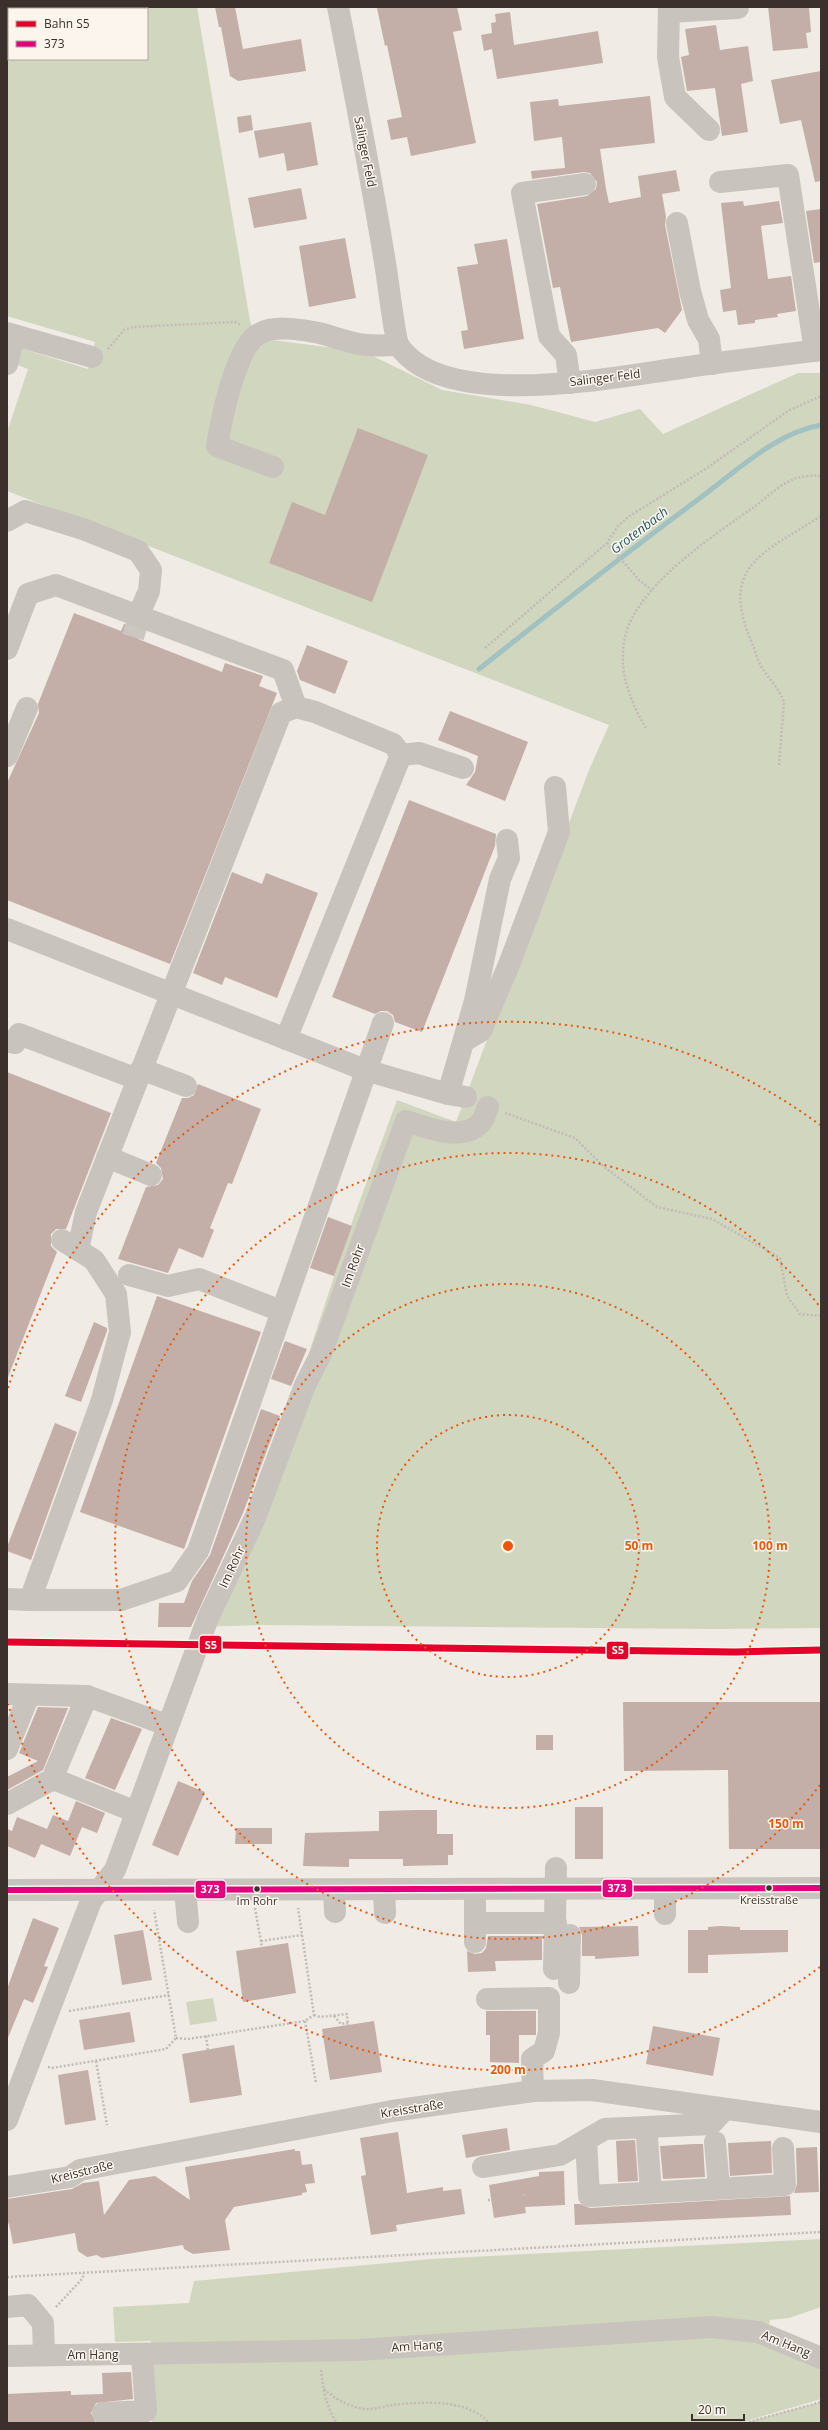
<svg xmlns="http://www.w3.org/2000/svg" width="828" height="2430" font-family="'Open Sans',sans-serif">
<style>
.green{fill:#d1d6bf;fill-rule:evenodd}
.lines{fill:none;stroke-linecap:round;stroke-linejoin:round}
.stream{stroke:#a1c2c1;stroke-width:5}
.building{fill:#c3afa7}
.minor-tunnel{stroke:#ccc6c0;stroke-width:22;stroke-dasharray:22 11;stroke-linecap:butt}
.path{stroke:#c2bbb6;stroke-width:2.5;stroke-dasharray:2 2;stroke-linecap:butt}
.minor{stroke:#c9c3be;stroke-width:22}
.bus-1-casing{stroke:#fbf5ee;stroke-width:9}
.bus-1{stroke:#e5007d;stroke-width:6}
.rail-1-casing{stroke:#fbf5ee;stroke-width:10}
.rail-1{stroke:#e4002b;stroke-width:7}
.ring{fill:none;stroke:#e8590c;stroke-width:2;stroke-dasharray:2 4}
.bus-dot{fill:#3b302b;stroke:#fbf5ee;stroke-width:1.5}
.labels{text-anchor:middle;stroke-width:3;stroke-linejoin:round;paint-order:stroke}
.bus-label{font-size:11px;fill:#3b302b;stroke:#fbf5ee}
.street-label{font-size:12px;fill:#3b302b;stroke:#fbf5ee}
.water-label{font-size:13px;font-style:italic;fill:#1f5a5e;stroke:#fbf5ee}
.centre{fill:#e8590c;stroke:#fbf5ee;stroke-width:2}
.ring-label{font-size:12px;text-anchor:middle;font-weight:bold;fill:#e8590c;stroke:#fbf5ee;stroke-width:3;stroke-linejoin:round;paint-order:stroke}
.line-badge{stroke:#fbf5ee;stroke-width:1.5}
.badge-label{font-size:11px;text-anchor:middle;font-weight:bold;fill:#fff}
</style>
<rect width="100%" height="100%" fill="#f0ebe5"/>
<g class="green">
<path d="M7,7H197L250,321L256,338L365,352L442,390L531,405L595,422L640,409L663,434L798,373H821V1628L716,1629L260,1625L196,1627L252,1514L298,1386L353,1219L397,1100L456,1122L589,770L609,725L7,491V432L28,369L15,364L20,348L88,369L95,342L7,316ZM9,9H147V59H9Z"/>
<path d="M213,1998L217,2021L190,2025L186,2002Z"/>
<path d="M821,2239V2307L789,2318L770,2320L764,2343L821,2368V2399L739,2423H152L151,2341L115,2342L113,2307L189,2303L194,2281L431,2259Z"/>
<path d="M821,2402V2423H745L754,2420Z"/>
</g>
<g class="lines">
<path class="stream" d="M479,669C552,611 625,554 700,498C737,471 775,433 821,425"/>
</g>
<g class="building">
<path d="M215,7H235L243,49L301,39L306,71L238,81L230,76L221,27H219Z"/>
<path d="M384,7H457L462,30L453,32L476,143L411,156L407,137L391,140L387,120L402,117L387,45L385,46L377,8Z"/>
<path d="M768,7H809L811,32L806,33L808,48L773,51Z"/>
<path d="M510,12L514,45L598,31L603,63L497,79L492,49L484,51L481,35L492,33L491,23L496,22L495,14Z"/>
<path d="M716,25L720,50L748,46L753,81L741,84L748,132L722,136L715,88L687,91L681,57L689,55L685,29Z"/>
<path d="M821,71V181L815,182L801,120L780,124L771,80Z"/>
<path d="M650,96L655,143L600,149L606,189L609,203L641,197L638,176L676,170L680,191L662,194L666,217L665,225L682,310L665,333L658,328L571,342L560,287L553,288L537,204L587,196L596,189L597,182L590,173L584,172L532,179L531,171L565,168L562,137L534,141L530,102L558,99L559,106Z"/>
<path d="M251,115L253,130L239,133L237,117Z"/>
<path d="M311,122L318,165L287,171L284,153L259,158L254,131Z"/>
<path d="M301,188L307,219L254,228L248,198Z"/>
<path d="M743,201L744,206L779,201L783,223L761,226L768,279L791,276L796,311L777,314L778,317L755,320V323L738,325L736,310L723,312L720,290L731,288L721,203Z"/>
<path d="M821,209V262L814,263L806,211Z"/>
<path d="M345,238L356,298L309,307L299,246Z"/>
<path d="M507,239L524,339L464,349L461,331L468,330L457,267L478,264L474,244Z"/>
<path d="M358,428L428,455L372,602L269,563L292,502L325,515Z"/>
<path d="M74,613L121,631L124,624L130,626L138,639L222,672L225,663L263,676L259,686L277,693L170,964L7,900V783L39,713L38,704Z"/>
<path d="M307,645L348,661L335,694L300,680L297,671Z"/>
<path d="M450,711L528,742L505,801L466,785L475,772L478,756L438,740Z"/>
<path d="M409,800L496,834L495,846L422,1032L395,1022L393,1015L387,1011H381L375,1014L332,997Z"/>
<path d="M232,872L262,884L266,873L318,893L277,998L225,977L222,985L193,973Z"/>
<path d="M7,1072L111,1113L66,1229H56L51,1234V1246L57,1252L8,1377Z"/>
<path d="M198,1084L261,1109L232,1184L228,1183L210,1228L214,1230L203,1258L179,1248L168,1273L118,1259L146,1187L158,1185L163,1179L161,1168L156,1163L182,1098H188L194,1095Z"/>
<path d="M328,1217L352,1226L334,1276L310,1268Z"/>
<path d="M157,1296L261,1332L184,1549L80,1512Z"/>
<path d="M94,1322L107,1328V1331L81,1402L65,1396Z"/>
<path d="M285,1341L307,1349L291,1386L271,1379Z"/>
<path d="M261,1409L280,1416L243,1513L191,1627H158L159,1603H184L192,1581L210,1555Z"/>
<path d="M55,1423L77,1432L31,1560L7,1551V1547Z"/>
<path d="M623,1702H821V1849H729L728,1770L624,1771Z"/>
<path d="M38,1707L68,1708L43,1770L7,1790V1777L38,1761L19,1753Z"/>
<path d="M111,1718L142,1729L115,1790L85,1778Z"/>
<rect x="536" y="1735" width="17" height="15"/>
<path d="M178,1781L205,1792L178,1856L152,1845Z"/>
<path d="M76,1801L105,1813L97,1833L82,1827L70,1856L41,1844L35,1858L7,1846V1829L12,1831L17,1817L47,1829L53,1815L68,1821Z"/>
<rect x="575" y="1807" width="28" height="52"/>
<path d="M416,1810H437V1834H453V1855H448V1865L403,1866V1859H349V1867L303,1866L305,1833L379,1831V1811Z"/>
<path d="M236,1828H272V1844H235Z"/>
<path d="M33,1918L59,1928L44,1966L48,1967L33,2003L24,1999L7,2040V1989Z"/>
<path d="M638,1926L639,1956L595,1959V1956H582V1935L579,1927Z"/>
<path d="M720,1926L740,1927V1930H788V1952L708,1955V1973H688V1930H708V1927Z"/>
<path d="M143,1930L152,1980L122,1985L114,1935Z"/>
<path d="M488,1936H542V1960L495,1961L496,1971L468,1972L467,1951L475,1954L482,1953L486,1948Z"/>
<path d="M288,1943L296,1993L243,2002L236,1951Z"/>
<path d="M486,2011H536V2035H519V2063L490,2062V2035H486Z"/>
<path d="M130,2012L135,2042L84,2050L79,2020Z"/>
<path d="M374,2021L382,2072L330,2080L322,2029Z"/>
<path d="M653,2026L720,2038L713,2076L646,2064Z"/>
<path d="M234,2045L242,2095L190,2103L182,2054Z"/>
<path d="M88,2070L96,2120L65,2125L58,2075Z"/>
<path d="M507,2128L510,2150L466,2158L462,2135Z"/>
<path d="M398,2132L407,2193L443,2187V2191L461,2189L465,2214L396,2225L397,2231L371,2235L361,2176L366,2175L360,2138Z"/>
<path d="M635,2140L638,2181L618,2182L616,2141Z"/>
<path d="M771,2141L772,2173L730,2176L728,2143Z"/>
<path d="M694,2144H703L705,2177L663,2179L660,2146Z"/>
<path d="M817,2147L819,2192L794,2193L797,2184L796,2148Z"/>
<path d="M295,2149V2151H300L302,2165L312,2164L315,2183L305,2184L307,2192L302,2193V2195L234,2207L225,2220L230,2250L193,2254L184,2249L183,2245L102,2258L97,2255L87,2257L78,2251L75,2233L13,2244L9,2224L7,2222V2199L72,2189L83,2183L99,2181L104,2215L129,2180L155,2176L190,2200L185,2167Z"/>
<path d="M564,2171L565,2205L525,2207L526,2213L494,2218L489,2185L539,2176V2172Z"/>
<path d="M790,2196L791,2215L575,2225L574,2204H580L590,2208Z"/>
<path d="M131,2372L133,2399L96,2403L91,2413L96,2423H7V2394L71,2391V2395L103,2394L102,2373Z"/>
</g>
<g class="lines">
<path class="minor-tunnel" d="M133,637L142,607"/>
<g class="path">
<path d="M108,349L124,330L133,327L235,322L241,325"/>
<path d="M607,543L639,580L652,590"/>
<path d="M485,648L607,543L618,526L628,517L707,468L788,411L821,396"/>
<path d="M646,728C628,698 616,665 627,630C643,582 714,535 754,507C767,497 781,483 797,478C804,476 813,475 821,476"/>
<path d="M779,765L784,702C779,688 768,678 761,666C757,659 755,650 752,643C718,565 764,553 821,516"/>
<path d="M505,1113L575,1138L603,1166L657,1207L712,1219L780,1258L787,1296L800,1314L821,1316"/>
<path d="M255,1908L262,1948"/>
<path d="M261,1941L302,1935"/>
<path d="M69,2011L169,1995"/>
<path d="M314,2015L320,2017L347,2014L348,2026"/>
<path d="M334,2016L341,2024L348,2023"/>
<path d="M305,2021L316,2083"/>
<path d="M206,2036L208,2051"/>
<path d="M176,2038L188,2039L305,2021L314,2015L298,1908"/>
<path d="M96,2061L107,2125"/>
<path d="M48,2067L52,2068L166,2049L176,2038L154,1910"/>
<path d="M523,2195L527,2194"/>
<path d="M488,2200H492"/>
<path d="M7,2277L821,2232"/>
<path d="M56,2307L83,2278V2273"/>
<path d="M321,2370C323,2388 326,2408 337,2423"/>
<path d="M324,2389C335,2399 349,2407 365,2409C374,2410 384,2406 392,2405C422,2402 467,2398 489,2423"/>
<path d="M745,2423L821,2402"/>
</g>
<g class="minor">
<path d="M338,7C355,94 372,181 386,269C388,281 395,340 399,346C445,412 613,377 681,368C728,361 774,356 821,350"/>
<path d="M669,7L668,57L675,97L709,130"/>
<path d="M669,12L738,8"/>
<path d="M720,182L788,175L815,351"/>
<path d="M677,223L690,291L698,320L709,339L712,364"/>
<path d="M7,333L92,357"/>
<path d="M7,364L14,336"/>
<path d="M570,383L566,355L549,336L522,193L585,184"/>
<path d="M273,467L217,446C221,421 235,350 257,335C272,325 297,329 314,332C332,335 349,344 367,345C377,346 388,345 398,345"/>
<path d="M7,521L25,511L83,529L138,551L151,570L149,591L142,607"/>
<path d="M7,649L28,594L56,585L283,670L296,707"/>
<path d="M401,755L419,753L463,768"/>
<path d="M7,756L27,708"/>
<path d="M7,929L365,1070L448,1094L466,1097"/>
<path d="M7,1041L15,1043L19,1034L137,1079"/>
<path d="M464,1041L481,1031L510,962L559,832L555,787"/>
<path d="M141,1069L186,1086"/>
<path d="M448,1094L475,1001L500,879L509,858L507,840"/>
<path d="M107,1157L151,1175"/>
<path d="M78,1250L86,1212L281,713L296,707L315,712L393,744L401,755L286,1039"/>
<path d="M129,1275L168,1286L199,1279L281,1311"/>
<path d="M7,1599L30,1600L102,1400L120,1332L116,1294L94,1260L62,1240"/>
<path d="M30,1600H121L177,1581L198,1551L383,1023"/>
<path d="M7,1694L87,1696L167,1725"/>
<path d="M7,1749L29,1695"/>
<path d="M55,1772L87,1696"/>
<path d="M7,1804L49,1781L56,1780L136,1812"/>
<path d="M7,1890L821,1888"/>
<path d="M185,1890L188,1922"/>
<path d="M334,1890L335,1912"/>
<path d="M384,1890L385,1913"/>
<path d="M475,1890V1942"/>
<path d="M665,1914V1889"/>
<path d="M475,1923H556"/>
<path d="M554,1969L556,1868"/>
<path d="M569,1983L570,1935"/>
<path d="M487,1999L549,1998V2033L544,2051L532,2059L533,2091"/>
<path d="M7,2120L91,1901L115,1870L208,1618L255,1518L305,1385L321,1354L406,1121C426,1128 466,1143 482,1121C485,1117 486,1111 488,1107"/>
<path d="M647,2138L651,2192"/>
<path d="M586,2140L589,2196L785,2185L783,2148"/>
<path d="M715,2142L719,2188"/>
<path d="M483,2167L560,2155L605,2129L711,2124L724,2110"/>
<path d="M7,2187L70,2177L80,2170L392,2111L533,2091L592,2090L821,2122"/>
<path d="M7,2307L28,2305L43,2323L44,2355"/>
<path d="M7,2356L358,2350L712,2327L758,2332L821,2358"/>
<path d="M103,2413L146,2411L142,2355"/>
</g>
<g class="bus-1-casing">
<path id="bus-1" d="M7,1890L821,1888"/>
</g>
<use href="#bus-1" class="bus-1"/>
<g class="rail-1-casing">
<path id="rail-1" d="M7,1642L735,1652L821,1650"/>
</g>
<use href="#rail-1" class="rail-1"/>
</g>
<g class="ring">
<circle cx="508" cy="1546" r="131"/>
<circle cx="508" cy="1546" r="262"/>
<path d="M820 1785A393 393 0 1 1 820 1307"/>
<path d="M820 1967A524 524 0 0 1 8 1704M8 1388A524 524 0 0 1 820 1125"/>
</g>
<g class="bus-dot">
<circle cx="769" cy="1888" r="3.5"/>
<circle cx="257" cy="1889" r="3.5"/>
</g>
<g class="labels">
<g class="bus-label">
<text x="769" y="1904">Kreisstraße</text>
<text x="257" y="1905">Im Rohr</text>
</g>
<g class="street-label">
<text transform="translate(365 152) rotate(79)" y="4">Salinger Feld</text>
<text transform="translate(605 378) rotate(-7)" y="4">Salinger Feld</text>
<text transform="translate(353 1266) rotate(-70)" y="4">Im Rohr</text>
<text transform="translate(232 1567) rotate(-65)" y="4">Im Rohr</text>
<text transform="translate(412 2109) rotate(-9)" y="4">Kreisstraße</text>
<text transform="translate(82 2172) rotate(-14)" y="4">Kreisstraße</text>
<text transform="translate(786 2344) rotate(22)" y="4">Am Hang</text>
<text transform="translate(417 2346) rotate(-4)" y="4">Am Hang</text>
<text x="93" y="2359">Am Hang</text>
</g>
<g class="water-label">
<text transform="translate(639 530) rotate(-37)" y="5">Grotenbach</text>
</g>
</g>
<circle cx="508" cy="1546" r="6" class="centre"/>
<g class="ring-label">
<text x="639" y="1550">50 m</text>
<text x="770" y="1550">100 m</text>
<text x="786" y="1828">150 m</text>
<text x="508" y="2074">200 m</text>
</g>
<g class="line-badge">
<rect x="199" y="1635" width="23" height="19" rx="4" fill="#e4002b"/>
<rect x="606" y="1641" width="23" height="19" rx="4" fill="#e4002b"/>
<rect x="602" y="1879" width="31" height="19" rx="4" fill="#e5007d"/>
<rect x="195" y="1880" width="31" height="19" rx="4" fill="#e5007d"/>
</g>
<g class="badge-label">
<text x="211" y="1649">S5</text>
<text x="618" y="1654">S5</text>
<text x="617" y="1892">373</text>
<text x="210" y="1893">373</text>
</g>
<rect width="828" height="2430" fill="none" stroke="#3b302b" stroke-width="16"/>
<rect x="8" y="8" width="140" height="52" fill="#fbf5ee" stroke="#aea6a0"/>
<rect x="16" y="21" width="20" height="6" fill="#e4002b" stroke="#aea6a0"/>
<text x="44" y="28" font-size="12" fill="#3b302b">Bahn S5</text>
<rect x="16" y="41" width="20" height="6" fill="#e5007d" stroke="#aea6a0"/>
<text x="44" y="48" font-size="12" fill="#3b302b">373</text>
<path d="M692 2414v6h52v-6" fill="none" stroke="#3b302b" stroke-width="2"/>
<text x="698" y="2414" font-size="12" fill="#3b302b" stroke="#fbf5ee" stroke-width="3" paint-order="stroke">20 m</text>
</svg>
